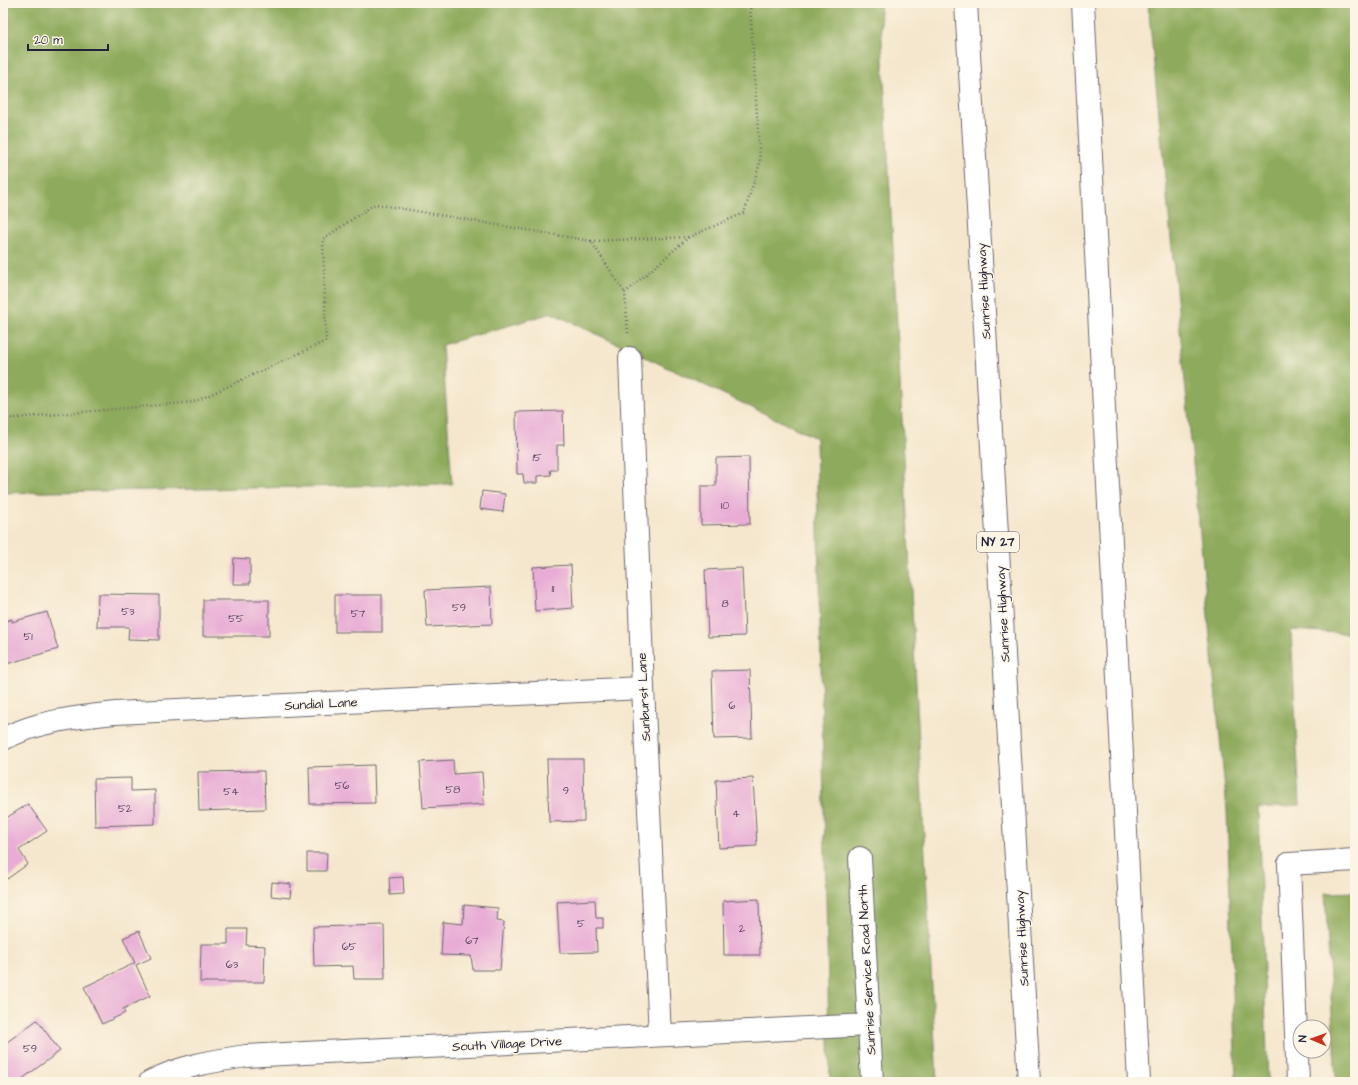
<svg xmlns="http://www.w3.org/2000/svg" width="1358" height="1085" font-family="'Architects Daughter',sans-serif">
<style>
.forest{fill:#8eaa5c;stroke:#58664c}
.building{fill:#e8acd5}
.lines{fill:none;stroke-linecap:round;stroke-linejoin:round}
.minor-casing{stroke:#6c676e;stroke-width:24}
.tertiary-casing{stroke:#6c676e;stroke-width:24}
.motorway-casing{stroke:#6c676e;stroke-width:24}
.path{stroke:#6c676e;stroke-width:2.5;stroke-dasharray:1 3;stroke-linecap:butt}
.minor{stroke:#fff;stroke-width:22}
.tertiary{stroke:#fff;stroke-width:22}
.motorway{stroke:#fff;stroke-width:22}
.labels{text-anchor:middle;stroke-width:3;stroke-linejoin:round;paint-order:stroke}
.number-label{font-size:11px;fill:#544462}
.shield{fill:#fcf5e5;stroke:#63616e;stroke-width:1}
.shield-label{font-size:12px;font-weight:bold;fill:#22223b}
.street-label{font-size:13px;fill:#22223b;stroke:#fcf5e5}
</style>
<rect width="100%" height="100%" fill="#fcf5e5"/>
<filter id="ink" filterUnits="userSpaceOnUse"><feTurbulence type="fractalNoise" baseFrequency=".025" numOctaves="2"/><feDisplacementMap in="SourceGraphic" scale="8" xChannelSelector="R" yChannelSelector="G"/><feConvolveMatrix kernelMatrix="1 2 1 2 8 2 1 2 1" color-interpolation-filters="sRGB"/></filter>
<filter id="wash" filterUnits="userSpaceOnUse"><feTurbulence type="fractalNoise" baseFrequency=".012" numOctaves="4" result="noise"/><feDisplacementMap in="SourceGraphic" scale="16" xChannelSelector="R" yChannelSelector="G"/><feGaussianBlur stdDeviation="0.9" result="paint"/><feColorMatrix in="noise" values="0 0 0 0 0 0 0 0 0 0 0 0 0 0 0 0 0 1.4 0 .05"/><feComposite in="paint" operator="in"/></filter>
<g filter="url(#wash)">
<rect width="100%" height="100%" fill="#f5e7cd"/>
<g class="forest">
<path d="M3,3H880L937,1082H830L816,438L552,313L442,345L452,484L3,493Z"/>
<path d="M1148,3H1355V634L1291,630L1300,805L1258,808L1268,1082H1236L1227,810Z"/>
<path d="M1355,892V1082H1336L1325,893Z"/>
</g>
<g id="blocks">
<g class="building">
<path d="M563,411L564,445H557V470H550L551,475L537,476V483H524L523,474H517L516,412Z"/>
<path d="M749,457L750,524L701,525V486H716V458Z"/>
<path d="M482,491L505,494L503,512L480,509Z"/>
<path d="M234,558L250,559V584H233Z"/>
<path d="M571,565L573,608L535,611L533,567Z"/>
<path d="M742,568L745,636L708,637L705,570Z"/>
<path d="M491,587L492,624L427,627L425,590Z"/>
<path d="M98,594L159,595V640L128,639L129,627H97Z"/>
<rect x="335" y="595" width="47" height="37"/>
<rect x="203" y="600" width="66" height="36"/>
<path d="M47,612L58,649L3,665V622L12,619V622Z"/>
<path d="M750,670L752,738L714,739L712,671Z"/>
<path d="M547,759H583L584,821L549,822Z"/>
<path d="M453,760L454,774L482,772L484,804L423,808L420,762Z"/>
<path d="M374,765L375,803L310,804L309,767Z"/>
<path d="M264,771L265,809L199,811L198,772Z"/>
<path d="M131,778V791L155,790V824L95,826L94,779Z"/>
<path d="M753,778L757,846L719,848L716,780Z"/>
<path d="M28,804L47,831L19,850L28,864L7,879L3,872V820Z"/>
<path d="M307,853H327L326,871H307Z"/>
<path d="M403,877L404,894L390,895L389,878Z"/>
<path d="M272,882L291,884L290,898L271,896Z"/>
<path d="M759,899L760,955H724L723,901Z"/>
<path d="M595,900L596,918H603V928H596L597,952L560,953L557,902Z"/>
<path d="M464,905L498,908L497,921L504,922L500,970H473L471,956L441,955L443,922L463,924Z"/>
<path d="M384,925L385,979H354L353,966L314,967L313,927Z"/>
<path d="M228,929H247L246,945L265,946L264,982H200L201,944H228Z"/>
<path d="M139,931L151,958L136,965L150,996L123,1009L125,1013L102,1024L84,987L135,963L123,938Z"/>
<path d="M37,1020L60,1051L18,1082H3V1045Z"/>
</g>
</g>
</g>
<g filter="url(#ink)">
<use href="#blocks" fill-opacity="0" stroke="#6c676e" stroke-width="1"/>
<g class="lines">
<g class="minor-casing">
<g id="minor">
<path d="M630,358L643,688L660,1035"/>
<path d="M3,739C38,721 77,717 115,713L643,688"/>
<path d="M1289,864L1355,860"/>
<path d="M150,1082C180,1066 213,1061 246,1056L869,1025L860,858"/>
</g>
</g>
<g class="tertiary-casing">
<g id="tertiary">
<path d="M1289,864L1298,1082"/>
<path d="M869,1025L872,1082"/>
</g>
</g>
<g class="motorway-casing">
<g id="motorway">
<path d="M966,3L1029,1082"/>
<path d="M1083,3L1139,1082"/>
</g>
</g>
<g class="path">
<path d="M591,241L688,237"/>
<path d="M628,333L625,293L689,237L744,213L760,163L750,3"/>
<path d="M3,419L194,402L326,341L323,239L375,204L591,241L625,293"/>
</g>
<use href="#minor" class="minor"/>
<use href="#tertiary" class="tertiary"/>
<use href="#motorway" class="motorway"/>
</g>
</g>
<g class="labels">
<g class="number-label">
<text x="537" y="461">15</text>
<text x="725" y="509">10</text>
<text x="553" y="592">11</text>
<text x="725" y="607">8</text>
<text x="459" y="611">59</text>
<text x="128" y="615">53</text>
<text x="358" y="617">57</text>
<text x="236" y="622">55</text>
<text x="28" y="640">51</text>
<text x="732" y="709">6</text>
<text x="342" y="789">56</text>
<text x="453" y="793">58</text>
<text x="566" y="794">9</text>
<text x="231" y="795">54</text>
<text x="125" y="812">52</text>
<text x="736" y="817">4</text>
<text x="581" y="927">5</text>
<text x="742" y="932">2</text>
<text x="472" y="944">67</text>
<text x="349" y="950">65</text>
<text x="232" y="968">63</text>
<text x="30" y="1052">59</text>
</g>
<rect class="shield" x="977" y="532" width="42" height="20" rx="3"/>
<g class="shield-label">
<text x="998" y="546">NY 27</text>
</g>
<g class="street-label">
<text transform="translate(983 291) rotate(-93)" y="5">Sunrise Highway</text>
<text transform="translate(1002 614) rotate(-93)" y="5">Sunrise Highway</text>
<text transform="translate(643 697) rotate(-93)" y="5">Sunburst Lane</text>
<text transform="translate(321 703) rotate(-3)" y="5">Sundial Lane</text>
<text transform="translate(1021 938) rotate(-93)" y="5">Sunrise Highway</text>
<text transform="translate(866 970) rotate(-93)" y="5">Sunrise Service Road North</text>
<text transform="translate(507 1043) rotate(-3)" y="5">South Village Drive</text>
</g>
</g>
<rect width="1358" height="1085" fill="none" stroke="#fcf5e5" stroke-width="16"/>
<g transform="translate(1312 1039) rotate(272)"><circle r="19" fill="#fcf5e5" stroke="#a5a1a1"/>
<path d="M0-3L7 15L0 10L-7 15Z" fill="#c8321e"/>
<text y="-6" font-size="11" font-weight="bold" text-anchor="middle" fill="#22223b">N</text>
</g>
<path d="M28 44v6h80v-6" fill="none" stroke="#22223b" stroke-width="2"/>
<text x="34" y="44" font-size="12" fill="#22223b" stroke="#fcf5e5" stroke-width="3" paint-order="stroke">20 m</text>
</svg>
